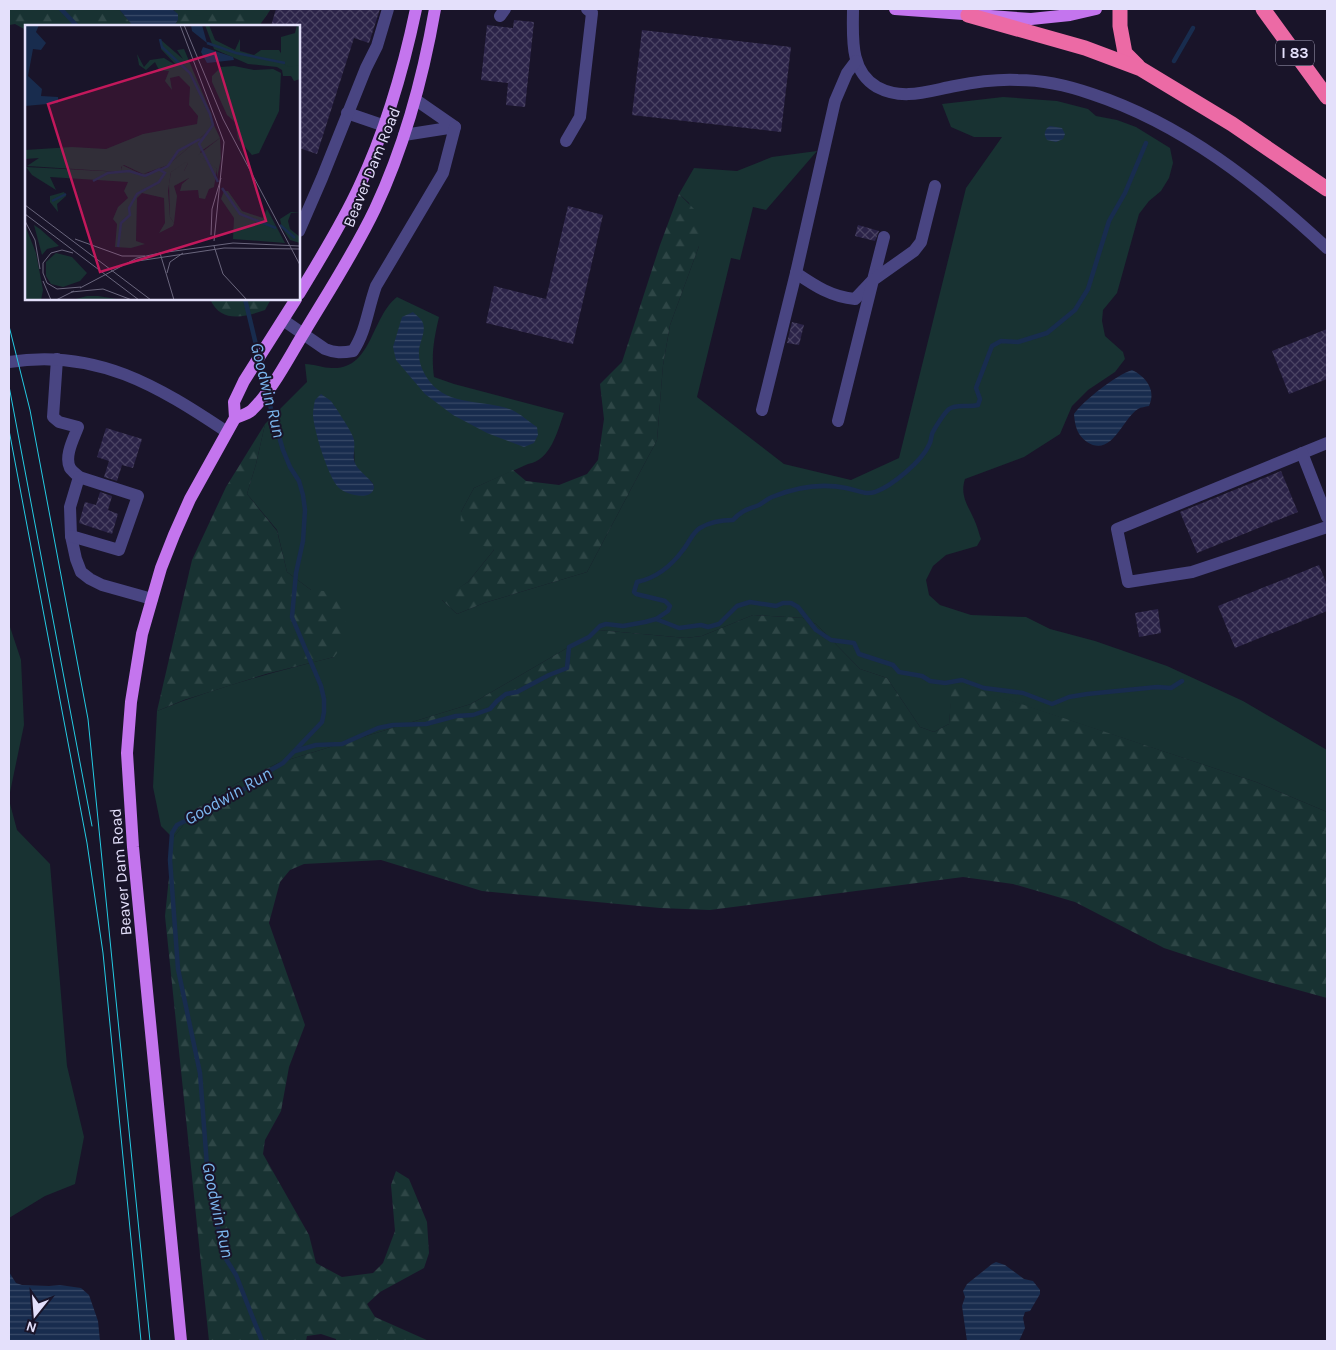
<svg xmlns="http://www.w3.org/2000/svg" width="1336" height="1350" font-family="Karla,sans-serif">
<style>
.green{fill:#183232;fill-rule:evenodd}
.forest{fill:url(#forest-firs)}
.water{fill:url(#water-rules)}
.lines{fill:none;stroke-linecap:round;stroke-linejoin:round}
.stream{stroke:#182c4e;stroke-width:4.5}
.building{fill:url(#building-cross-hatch)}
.minor{stroke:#494582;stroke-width:12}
.major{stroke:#c475ee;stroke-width:12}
.highway{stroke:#ec6aa5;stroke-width:15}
.tram{stroke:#24cbe3;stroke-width:1}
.labels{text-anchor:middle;stroke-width:4;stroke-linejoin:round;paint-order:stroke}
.shield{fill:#191429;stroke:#a7a3bc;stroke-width:1}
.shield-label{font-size:15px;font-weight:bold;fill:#e4e0fb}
.street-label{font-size:16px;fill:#e4e0fb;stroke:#191429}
.water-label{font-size:18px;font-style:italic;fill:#7bb6ee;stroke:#191429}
.inset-river{fill:none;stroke:#182c4e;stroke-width:2.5}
.inset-road{fill:none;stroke:#6a667d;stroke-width:1}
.view{fill:#c2185b;fill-opacity:0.15;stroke:#c2185b;stroke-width:2.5}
.inset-edge{fill:none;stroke:#e4e0fb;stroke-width:2.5}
</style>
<defs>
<pattern id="forest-firs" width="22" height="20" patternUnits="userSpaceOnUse" patternTransform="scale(1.25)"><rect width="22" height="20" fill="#183232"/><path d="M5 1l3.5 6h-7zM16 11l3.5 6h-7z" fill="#2e4646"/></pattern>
<pattern id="water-rules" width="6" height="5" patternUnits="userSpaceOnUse" patternTransform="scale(1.25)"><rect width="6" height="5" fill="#182c4e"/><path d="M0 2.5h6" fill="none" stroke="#394a68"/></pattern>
<pattern id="building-cross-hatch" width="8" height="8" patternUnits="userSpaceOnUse" patternTransform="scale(1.25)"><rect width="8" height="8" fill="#2b2348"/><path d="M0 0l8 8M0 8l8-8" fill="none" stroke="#4a4363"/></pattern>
</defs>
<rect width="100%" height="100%" fill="#191429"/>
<g class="green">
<path d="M1003,97L1057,101L1088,109L1096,116L1117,120L1136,127L1170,148L1173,163L1169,178L1161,191L1149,201L1139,214L1117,293L1103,310L1102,321L1105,336L1123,352L1125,359L1115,372L1088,390L1072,406L1060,434L1024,457L965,479C959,497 970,508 976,524C978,529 979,534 981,539L977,546L946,555L933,566L926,580L929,595L940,605L971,615L1026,617L1050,629L1095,641L1167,666L1243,701L1327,750V812L1256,782L953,682L949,724L934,732L920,727L887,678L860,669L816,624L803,618L753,615L702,636L686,638L598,630L471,704L278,763L237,783L197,808L173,838L161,826L153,787L157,711C214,688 274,672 334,657L311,590L287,572L277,530L247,494L256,464L265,424L307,382L305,364C314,364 323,368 332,368C372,370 371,317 397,297L439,317C434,339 431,354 434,377L454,384L564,413C557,432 551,460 528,464L474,488L461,512L494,550L468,582L442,600L457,614L484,603L587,572L657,440L663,365L670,325L699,246L689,203L679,194L694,168L737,171L772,157L817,151L766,210L753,207L740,260L731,258L697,397L784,464L851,480L899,458L966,188L1002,137H974L951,127L942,104ZM331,402C339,415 352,435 354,449C355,456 353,463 357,469C362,476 371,478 374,486L323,451L317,435Z"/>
<path d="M9,624L21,660L24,725L9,797Z"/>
<path d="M9,800L17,830L50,864L67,1066L84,1137L75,1184L45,1196L9,1218Z"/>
</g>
<g class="forest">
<path d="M9,9H119L133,26H26V30L15,24L9,25Z"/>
<path d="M172,9H271L259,26H174L178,20L174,10Z"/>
<path d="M679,194L701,216L699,246L670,325L663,365L657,440L587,572L484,603L457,614L441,599L468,582L494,550L460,537L461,512L474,488L513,470L526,481L559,485L587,474L598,460L604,419L600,384L622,362L660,245Z"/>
<path d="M210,299H271L265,310C245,317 221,324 210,299Z"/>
<path d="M265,424L256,464L247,494L277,531L287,572L311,590L336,592L350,636L334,657L266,674L184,700L157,711L192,560L226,487Z"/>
<path d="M753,615L803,618L816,624L860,669L887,678L920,727L934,732L949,724L952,681L1256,782L1327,812V998L1258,979L1164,948L1075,902L1013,884L963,877L710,910L660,908L482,891L381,860L304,864L290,870L280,882L269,923L305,1025L289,1067L281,1111L265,1140L263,1154L309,1235L316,1263L342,1277L373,1273L383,1263L395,1231L391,1185L396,1171L409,1179L427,1222L429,1253L424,1268L380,1292L367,1304L375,1317L429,1341H336V1339L321,1334L307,1336L306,1341H209L165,916L173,838L197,808L237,783L278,763L471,704L598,630L686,638L702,636Z"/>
</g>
<g class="water">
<path d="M119,9H172L178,14V20L174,26H133Z"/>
<path d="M1050,126L1062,128L1065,134L1063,139L1056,142L1047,140C1044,135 1044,133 1047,128Z"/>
<path d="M413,312C416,315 420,318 422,321C427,330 420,341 419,350C418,362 423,373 430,382C450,407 485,399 512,410C521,414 529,422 537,427L538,435L534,443L524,447L487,433L453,415L425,394L396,360L393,347L402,317Z"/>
<path d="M1132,370C1145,376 1157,390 1149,406C1145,407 1141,407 1138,409C1122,419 1112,458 1087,442C1077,435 1075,426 1074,414C1083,401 1116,375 1132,370Z"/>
<path d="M321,394C324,396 328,399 331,401C334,405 352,432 353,437C356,444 353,453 354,460C356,471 374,480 374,487C373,502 345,495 338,487C328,476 314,431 313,415C313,410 314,405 315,400Z"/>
<path d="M996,1262L1005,1265L1024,1279L1033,1281L1040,1290V1294L1030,1311L1025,1312L1023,1318L1025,1328L1019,1341H967L962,1306L965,1297L963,1291L967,1284L992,1264Z"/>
<path d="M9,1272L16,1283L22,1285L49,1286L60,1285L81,1288L89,1295L98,1321L100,1341H9Z"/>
</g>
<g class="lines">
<g class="stream">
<path d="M61,9L77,26"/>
<path d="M1174,61L1193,28"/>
<path d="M245,299L258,353"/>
<path d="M259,361L271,409L283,450L290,467L299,481L303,495L305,510L303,541L296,573L292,617L321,686L324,699V712L322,722L283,763L269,771L249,786L213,807L177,825L172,833L170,860L178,969L200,1073L207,1166L215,1216L226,1259L236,1275L262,1341"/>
<path d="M656,619L679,628L701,625L708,627L719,624L737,606L750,602L776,606L783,603H791L798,607L816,630L831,640L854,643L859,654L893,665L899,672L922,676L930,681L945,683L962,680L984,688L1023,693L1052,704L1069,697L1087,694L1157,687L1171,688L1182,681"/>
<path d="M295,751L316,745L342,744L378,728L393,725L426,724L456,716L473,715L490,709L497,701L506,694L517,692L549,675L567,668L569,647L589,637L600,626L606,624L623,626L645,622L656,619L668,611L670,606L665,601L636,594L634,592L637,582C656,578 672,565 683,550C689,543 692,533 700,528C710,522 722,520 733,520C742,510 747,510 759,505C763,503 767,499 772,497C794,488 821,483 846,488C857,490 864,495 875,492C892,486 922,461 929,445C931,442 931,438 932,434C934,429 945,412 949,409C958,403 968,408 978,405L980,399L976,388L992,346L1001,341L1018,342L1047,333L1075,310L1088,289L1109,221L1125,193L1146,143"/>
</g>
</g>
<g class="building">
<path d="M276,9H380L369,43L354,38L317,154L299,148V26H271Z"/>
<path d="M514,20L534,22L525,107L506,105L508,83L481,80L487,25L513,28Z"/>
<path d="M642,30L791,47L781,132L632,115Z"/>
<path d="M568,206L603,215L573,344L486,323L494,286L546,299Z"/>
<path d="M858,225L879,231L875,241L855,236Z"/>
<path d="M792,322L804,325L799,345L787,343Z"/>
<path d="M1327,329V379L1289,394L1272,351Z"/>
<path d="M106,428L142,439L133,468L122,465L117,481L104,477L109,461L97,457Z"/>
<path d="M1281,471L1298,512L1197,553L1180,512Z"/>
<path d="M100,492L112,496L108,510L118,514L112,534L79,523L85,502L96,505Z"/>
<path d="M1319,565L1327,585V611L1235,648L1218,606Z"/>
<path d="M1158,609L1161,633L1139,637L1135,613Z"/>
</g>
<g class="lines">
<g class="minor">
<path d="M853,9C853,36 849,71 877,87C903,101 928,91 955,86C975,82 997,79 1018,80C1043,80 1069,86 1092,94C1183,124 1258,184 1327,248"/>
<path d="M500,16L505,9"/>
<path d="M347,113L385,126"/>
<path d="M404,135L455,127L416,100"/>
<path d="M566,141L580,117L592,13L587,9"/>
<path d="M299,231L322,178L366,68L377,46L388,9"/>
<path d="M796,273C815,286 832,297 855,299L873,280L884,237"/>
<path d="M283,320L325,349C335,353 342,353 353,351C366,332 368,308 376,286L443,173L455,127"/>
<path d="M57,359L53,417L59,422L78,427C74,438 64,456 70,468C72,471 76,474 79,477L70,507L71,536L76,559L81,572L90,579L102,585L152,599"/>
<path d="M9,362C96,348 158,386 227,432"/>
<path d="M762,410L796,273L835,101L847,73L856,61"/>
<path d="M838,421L873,280L914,251L921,242L935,186"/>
<path d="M1327,443L1117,529L1128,582L1192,572L1327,527"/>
<path d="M1302,453L1327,517"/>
<path d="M71,536L119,550L138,496L79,477"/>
</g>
<g class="major">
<path d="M895,9L1031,19L1070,15L1096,9"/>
<path d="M299,294C320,259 342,224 359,187C386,130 403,71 416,9"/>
<path d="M235,418C240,416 248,414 252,410C272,391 290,355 305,331C329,291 355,251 375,209C405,145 423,78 435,9"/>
<path d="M181,1341L133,847L127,753L131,702L142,634L161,568L174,535L190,499L235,418L234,402L244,381L296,299"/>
</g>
<g class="highway">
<path d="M1120,9V26L1125,53L1138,66"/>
<path d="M1263,9L1327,97"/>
<path d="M968,15L1085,48L1141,69L1232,124L1327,189"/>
</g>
<g class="tram">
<path d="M9,326L30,410L88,719L150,1341"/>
<path d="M9,386L92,826"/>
<path d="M9,430L87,843L103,953L141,1341"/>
</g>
</g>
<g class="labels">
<rect class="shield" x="1276" y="40.5" width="38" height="25" rx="4"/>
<g class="shield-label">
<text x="1295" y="58">I 83</text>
</g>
<g class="street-label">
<text transform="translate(371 167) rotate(-68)" y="6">Beaver Dam Road</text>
<text transform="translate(120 872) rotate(-95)" y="6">Beaver Dam Road</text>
</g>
<g class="water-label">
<text transform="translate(268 390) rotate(76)" y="6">Goodwin Run</text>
<text transform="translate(228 796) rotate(-30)" y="6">Goodwin Run</text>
<text transform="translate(218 1210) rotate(78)" y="6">Goodwin Run</text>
</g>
</g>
<g transform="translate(25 25)">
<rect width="275" height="275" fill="#191429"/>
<path d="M209,41L229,45L248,44L256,48L254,86L234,128L227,130L213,114L210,97L202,90L187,57V51L196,42ZM188,98L195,113L175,127L192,144L189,162L184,164L180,174L174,173L173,165L155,166L157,159L164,153V150L159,146L163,138L146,147L143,166L145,192L149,198L148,201L134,208L140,198L139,173L117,168L112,173L111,216L120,219L106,223L90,222L92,199L88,194L93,182L103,173L99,166L103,157L25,152L31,165L7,150L1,142L96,147L97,140L116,149L124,148L143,140L182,107ZM73,271L98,275H47L62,271Z" fill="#183232"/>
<path d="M180,0H184L190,15L210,25L215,14V26L229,30L236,25H254L257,30L275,38V54L269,56L266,51H258L257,45L252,42L223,39L189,24ZM136,15L158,34L152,25L159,24L186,88L188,98L182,107L143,140L118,149L99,140L96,142L97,147L2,141L14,133L0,134V125L47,122L81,124L118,109L172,99L173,91L164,80L165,62L154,51L145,53L147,65L140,56L144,46L134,45L130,37L121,45L114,40L112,29L119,42L125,35L139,33L152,41L136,24ZM195,113L196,133L192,153V144L173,130ZM161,137L163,138L159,146H164V153L149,161L152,171L149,198L145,192L144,159L146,147ZM199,166H203L217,186L238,193L242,184L260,218L208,214L209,193L196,174ZM39,167L41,171L32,179L33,187L25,177V171ZM266,187H275L266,188L263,196L265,204L275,212V218L265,215L257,203L255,194ZM0,200L11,228L18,265L16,275H0ZM9,200L15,204L34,221L22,224L17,230ZM31,228L47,232L62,248L55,256L38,262L26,259L21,251V237Z" fill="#183232"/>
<path d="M272,0H275V40L264,42L256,37V12L270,8Z" fill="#183232"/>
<path d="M0,0H14L11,7L21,18L16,25L8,24L3,51L17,64L16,71L33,72V78L0,81ZM166,0H177L182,18L167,6ZM178,22L208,32L209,35L182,38L176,27Z" fill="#182c4e"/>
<path class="inset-river" d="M135,14L137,22L165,48L185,89L188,100L174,119L193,157M182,18L211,28L260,38M68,156L83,148L104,146L120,151L135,144M197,163L215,189L251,203M27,176L41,169M255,200L270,213M93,222L96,198L105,190L104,183L112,169L134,157L140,148L135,145L143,141L153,126L175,114"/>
<path class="inset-road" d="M155,0L199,117L189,216M159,0L198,94L275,240M0,180L126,275M0,189L114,275M0,196L10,215L15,244M186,210L187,184L196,153M50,214L97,231H120M189,221L198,249L222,275M48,228L37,225L26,228L18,238V248L22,258L32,264L56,262M135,228L149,275M106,237L199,223L275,224M142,248L145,237L158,228M18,256L26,275M55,263L112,233L135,228L208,218L275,221M46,267L78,264L107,275M31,275L49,266"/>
<path class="view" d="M190,28L241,196L75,247L23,79Z"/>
<rect width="275" height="275" class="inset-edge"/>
</g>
<rect width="1336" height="1350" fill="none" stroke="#e4e0fb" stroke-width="20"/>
<g transform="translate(35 1315) rotate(197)" stroke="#191429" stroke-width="4" paint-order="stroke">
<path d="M0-4L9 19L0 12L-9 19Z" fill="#e4e0fb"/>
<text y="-8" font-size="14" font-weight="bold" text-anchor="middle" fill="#e4e0fb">N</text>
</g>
</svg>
